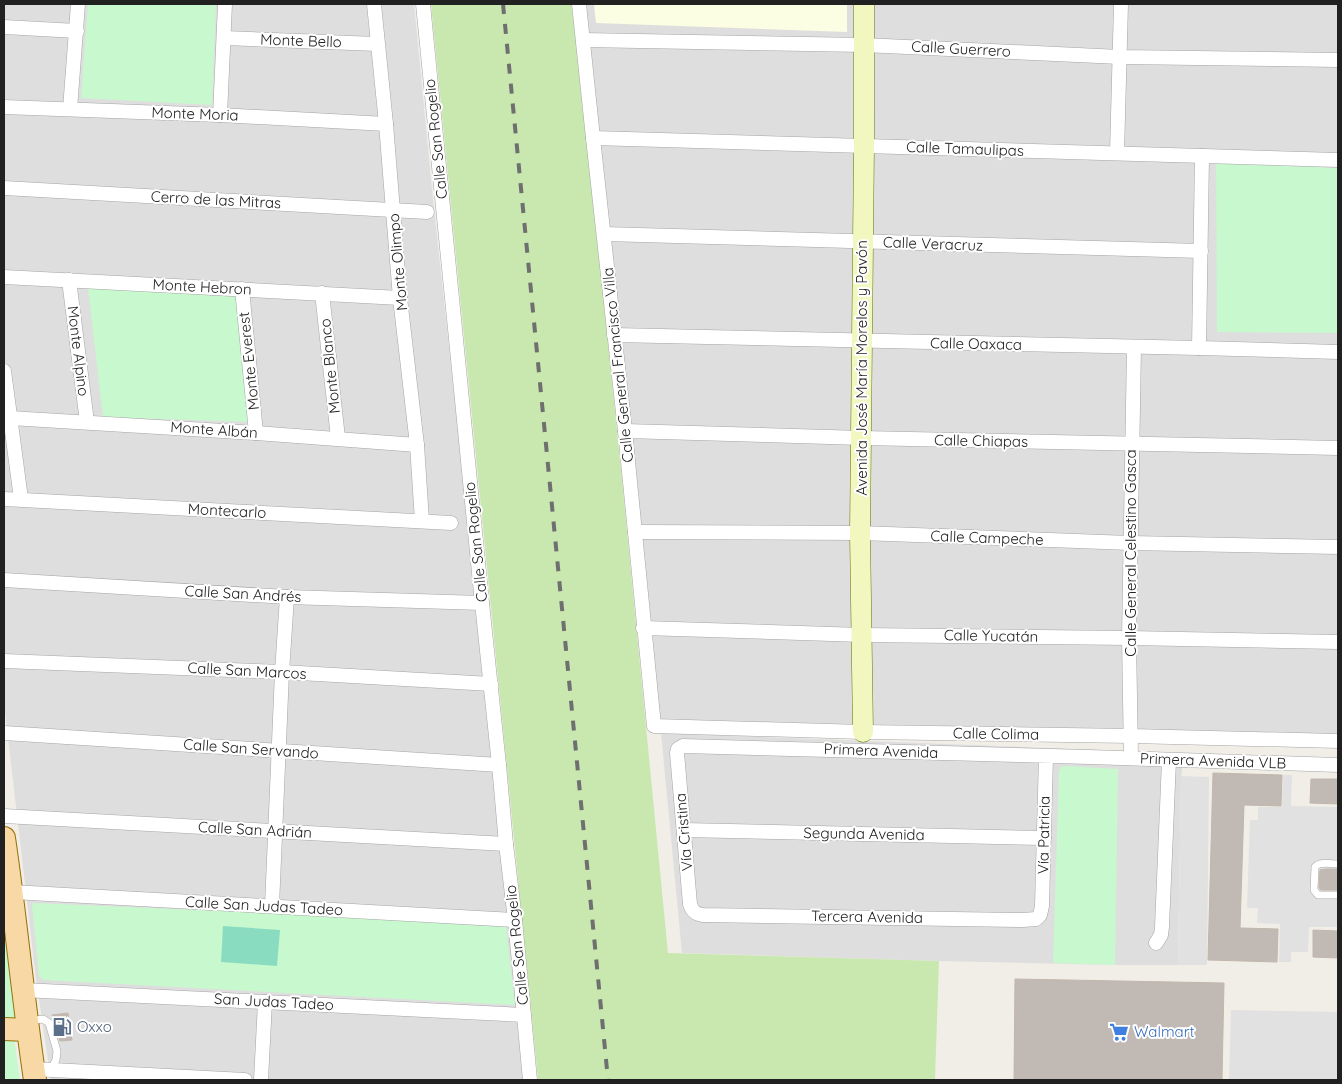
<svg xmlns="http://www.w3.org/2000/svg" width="1342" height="1084" font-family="Quicksand,sans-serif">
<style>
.residential{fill:#dfdede}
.education{fill:#fcfee3}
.grass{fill:#c9e8b0}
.park{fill:#c8f8ce}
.pitch{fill:#8adcc0}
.parking{fill:#e1e1e1}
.building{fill:#c1bab4;stroke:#c2b6aa}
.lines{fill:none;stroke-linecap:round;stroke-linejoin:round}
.lane-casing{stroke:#a5a5a5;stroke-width:8}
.street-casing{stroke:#a5a5a5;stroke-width:15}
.secondary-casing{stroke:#64750a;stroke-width:21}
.primary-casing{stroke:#966f07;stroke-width:24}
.lane{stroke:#fff;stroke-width:7}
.street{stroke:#fff;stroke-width:14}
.secondary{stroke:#f1f7bf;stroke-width:20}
.primary{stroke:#f8d9a5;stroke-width:22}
.rail{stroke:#6f6f6f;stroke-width:4;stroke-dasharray:10 10;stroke-linecap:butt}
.labels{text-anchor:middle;stroke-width:4;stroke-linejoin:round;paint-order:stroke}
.street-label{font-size:15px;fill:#212121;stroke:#fff}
.service-label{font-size:15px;fill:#4e5e75;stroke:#fff;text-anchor:start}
.shop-label{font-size:15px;fill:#366cbe;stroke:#fff;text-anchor:start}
</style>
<rect width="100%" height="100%" fill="#f1eee8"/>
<g class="residential">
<path d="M4,4H414L432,190L528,1080H51L36,979L4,703Z"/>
<path d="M582,4H1338V736L1145,730L658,720Z"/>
<path d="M661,733L1181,753L1182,771L1181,776L1178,965H1115L939,961L682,953Z"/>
</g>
<path class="education" d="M594,4H847V32L596,23Z"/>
<path class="grass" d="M431,4H573L620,459L668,953L939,961L935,1080H538Z"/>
<g class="park">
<path d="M88,4H216L212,105L81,98Z"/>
<path d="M1216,163L1338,168V333L1217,332Z"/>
<path d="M88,288L237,297L252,422L103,417Z"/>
<path d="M1066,766L1118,769L1115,965L1053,963L1059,771L1061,767Z"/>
<path d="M33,903L288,914L506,927L515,1005L43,980L39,976L32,905Z"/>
<path d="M4,919L16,1019L4,1022Z"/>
<path d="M4,1036L14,1037L20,1080H4Z"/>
</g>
<path class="pitch" d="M223,926L280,930L277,966L221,962Z"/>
<g class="parking">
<path d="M1283,775H1292L1291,806L1338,807V927H1309L1308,952H1291V962H1279L1280,924L1257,923L1258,908H1247L1250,820H1258V807H1282Z"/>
<path d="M1181,776L1209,777L1207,965H1178Z"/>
<path d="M1231,1010L1338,1012V1080H1229Z"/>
</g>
<g class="building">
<path d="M1213,773L1282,775L1281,806L1244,805L1240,928L1278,929L1277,962L1208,960Z"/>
<path d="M1311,779H1338V804L1310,803Z"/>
<path d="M1326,869H1338V890H1321L1319,888L1320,870Z"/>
<path d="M1313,930L1338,931V958L1313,957Z"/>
<path d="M1015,979L1224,983L1222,1080H1014Z"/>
<path d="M68,1013L72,1040L60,1041L52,1015Z"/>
</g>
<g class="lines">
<g class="lane-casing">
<g id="lane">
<path d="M1338,864C1331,864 1320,861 1315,867L1314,890L1318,895H1338"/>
<path d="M29,1021L43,1019L49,1023L57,1051L56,1060L51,1069"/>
</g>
</g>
<g class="street-casing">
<g id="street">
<path d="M374,4L386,124L400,298L417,445L422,521"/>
<path d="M423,4L482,603L499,765L506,844L515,920L530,1080"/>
<path d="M579,4L593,138L625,431L654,726L863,732L1131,736L1338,741"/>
<path d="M4,27L77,31"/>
<path d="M224,38L377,44"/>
<path d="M583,40L864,45L1120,57L1338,60"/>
<path d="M4,107L220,115L386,124"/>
<path d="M70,109L78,4"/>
<path d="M220,115L225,4"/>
<path d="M593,138L1338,160"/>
<path d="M1117,153L1121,4"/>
<path d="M4,188L427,212"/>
<path d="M604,234L1201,251"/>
<path d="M4,277L400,298"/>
<path d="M69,280L87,422"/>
<path d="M242,289L256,433"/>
<path d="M322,293L338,438"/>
<path d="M614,335L1199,348L1338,352"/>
<path d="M1199,348L1202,156"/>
<path d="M4,371L21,499"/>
<path d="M10,418L256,433L417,445"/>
<path d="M625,431L862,438L1338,448"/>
<path d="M4,499L451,523"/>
<path d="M635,532L860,533L1130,543L1338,547"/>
<path d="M4,580L287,597L482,603"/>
<path d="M643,628L862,635L1129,638L1338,642"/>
<path d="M4,661L282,672L491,684"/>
<path d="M4,733L499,765"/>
<path d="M1046,756L1042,906L1040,915L1036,919L1023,920L703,915C695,914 692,911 690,904L677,753L678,749L683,746L1089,757L1338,765"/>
<path d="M1131,758L1129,638L1134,347"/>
<path d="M4,816L506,844"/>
<path d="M684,830L1044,838"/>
<path d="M12,892L515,920"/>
<path d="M272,906L282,672L287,597"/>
<path d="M1156,943L1161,935L1162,927L1169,760"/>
<path d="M23,990L524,1015"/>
<path d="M33,1069L245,1080"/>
<path d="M261,1080L265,1002"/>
</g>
</g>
<g class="secondary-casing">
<path id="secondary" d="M863,732L860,533L864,146V4"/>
</g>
<g class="primary-casing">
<g id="primary">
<path d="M4,838C16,919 23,1000 35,1080"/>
<path d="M4,1029L28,1030"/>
</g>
</g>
<use href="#lane" class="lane"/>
<use href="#street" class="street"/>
<use href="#secondary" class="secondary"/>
<use href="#primary" class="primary"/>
<path class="rail" d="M503,4L608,1080"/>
</g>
<defs>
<g id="fuel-bare" transform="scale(1.5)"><path d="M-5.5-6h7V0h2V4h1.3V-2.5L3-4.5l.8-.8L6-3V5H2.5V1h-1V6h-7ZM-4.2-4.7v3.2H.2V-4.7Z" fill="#5c6f8a" stroke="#fff" stroke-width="2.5" paint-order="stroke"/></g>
<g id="supermarket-bare" transform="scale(1.5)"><path d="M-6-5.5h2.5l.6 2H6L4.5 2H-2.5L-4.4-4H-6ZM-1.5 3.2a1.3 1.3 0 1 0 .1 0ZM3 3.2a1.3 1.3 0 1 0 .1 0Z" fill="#3f7fe0" stroke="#fff" stroke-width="2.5" paint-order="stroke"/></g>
</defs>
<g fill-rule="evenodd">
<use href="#fuel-bare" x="62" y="1027"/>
<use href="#supermarket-bare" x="1119" y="1032"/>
</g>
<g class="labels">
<g class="street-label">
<text transform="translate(301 41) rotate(2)" y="5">Monte Bello</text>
<text transform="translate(961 49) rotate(3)" y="5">Calle Guerrero</text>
<text transform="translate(195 114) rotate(2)" y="5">Monte Moria</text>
<text transform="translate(436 139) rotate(-96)" y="5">Calle San Rogelio</text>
<text transform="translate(965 149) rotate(2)" y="5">Calle Tamaulipas</text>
<text transform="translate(216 200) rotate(3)" y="5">Cerro de las Mitras</text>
<text transform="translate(933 244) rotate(2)" y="5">Calle Veracruz</text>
<text transform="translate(398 262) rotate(-95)" y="5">Monte Olimpo</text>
<text transform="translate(202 287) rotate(3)" y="5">Monte Hebron</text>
<text transform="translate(976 344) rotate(1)" y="5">Calle Oaxaca</text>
<text transform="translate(78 351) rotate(83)" y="5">Monte Alpino</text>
<text transform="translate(249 361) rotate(-96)" y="5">Monte Everest</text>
<text transform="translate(618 365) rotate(-96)" y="5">Calle General Francisco Villa</text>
<text transform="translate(330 366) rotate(-96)" y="5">Monte Blanco</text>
<text transform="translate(862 368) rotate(-90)" y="5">Avenida José María Morelos y Pavón</text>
<text transform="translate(214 430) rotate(4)" y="5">Monte Albán</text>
<text transform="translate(981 441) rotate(1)" y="5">Calle Chiapas</text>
<text transform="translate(227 511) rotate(3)" y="5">Montecarlo</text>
<text transform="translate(987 538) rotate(2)" y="5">Calle Campeche</text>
<text transform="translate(476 542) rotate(-96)" y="5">Calle San Rogelio</text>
<text transform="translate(1131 553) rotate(-90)" y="5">Calle General Celestino Gasca</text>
<text transform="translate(243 594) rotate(3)" y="5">Calle San Andrés</text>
<text transform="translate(991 636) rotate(1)" y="5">Calle Yucatán</text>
<text transform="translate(247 671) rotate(3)" y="5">Calle San Marcos</text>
<text transform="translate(996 734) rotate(1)" y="5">Calle Colima</text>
<text transform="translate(251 749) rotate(4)" y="5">Calle San Servando</text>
<text transform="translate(881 751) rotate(2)" y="5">Primera Avenida</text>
<text transform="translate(1213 761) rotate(2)" y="5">Primera Avenida VLB</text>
<text transform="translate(255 830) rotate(3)" y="5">Calle San Adrián</text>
<text transform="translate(684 832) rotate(-95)" y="5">Vía Cristina</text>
<text transform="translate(864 834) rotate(1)" y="5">Segunda Avenida</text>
<text transform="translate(1044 835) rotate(-89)" y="5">Vía Patricia</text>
<text transform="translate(264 906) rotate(3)" y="5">Calle San Judas Tadeo</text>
<text transform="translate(867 917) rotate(1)" y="5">Tercera Avenida</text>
<text transform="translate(517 945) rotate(-96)" y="5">Calle San Rogelio</text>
<text transform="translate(274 1002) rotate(3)" y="5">San Judas Tadeo</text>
</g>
<g class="service-label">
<text x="77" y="1032">Oxxo</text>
</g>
<g class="shop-label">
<text x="1134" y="1037">Walmart</text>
</g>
</g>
<rect width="1342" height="1084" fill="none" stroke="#212121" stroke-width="10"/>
</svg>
